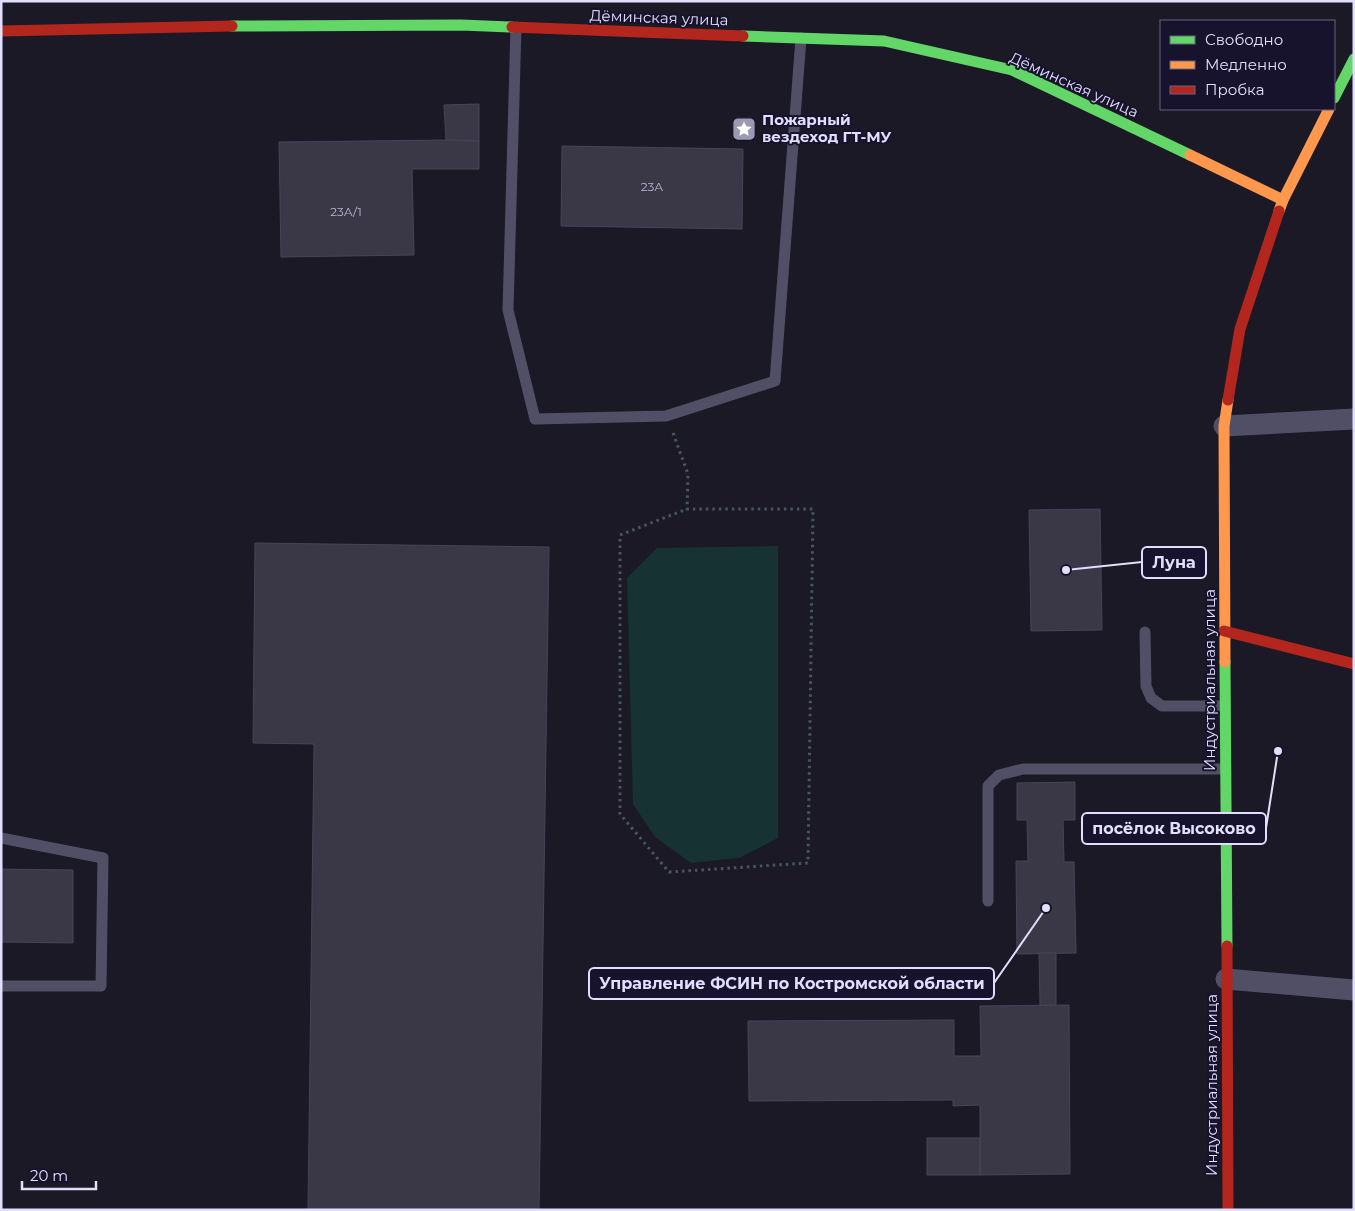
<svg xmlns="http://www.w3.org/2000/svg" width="1355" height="1211" font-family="Montserrat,sans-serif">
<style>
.green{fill:#173232}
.building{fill:#3a3847;stroke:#484458}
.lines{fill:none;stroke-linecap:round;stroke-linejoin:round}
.path{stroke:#4a5563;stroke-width:3;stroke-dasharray:2.5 4;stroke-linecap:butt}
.lane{stroke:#504f66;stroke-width:11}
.street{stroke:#504f66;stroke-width:21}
.fast{stroke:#63d668;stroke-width:11}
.slow{stroke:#ff974d;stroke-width:11}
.jam{stroke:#b3261e;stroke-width:11}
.labels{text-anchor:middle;stroke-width:4;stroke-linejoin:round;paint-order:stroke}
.number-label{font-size:12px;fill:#b8b5d0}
.street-label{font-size:15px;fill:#e2dffe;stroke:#17132c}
.poi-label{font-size:15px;font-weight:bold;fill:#e2dffe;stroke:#17132c;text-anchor:start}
.leader{fill:none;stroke:#e2dffe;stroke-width:2}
.callout-dot{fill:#e2dffe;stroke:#17132c;stroke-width:2}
.callout{fill:#17132c;stroke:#e2dffe;stroke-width:2}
.callout-label{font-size:16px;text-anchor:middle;font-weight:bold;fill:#e2dffe}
</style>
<rect width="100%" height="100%" fill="#1b1926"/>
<path class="green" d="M778,546V838L739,858L691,863L655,837L633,804L627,578L657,548Z"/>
<g class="building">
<path d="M479,104V141L446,140L444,105Z"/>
<path d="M446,140L479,141V169H412L414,255L281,257L279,142Z"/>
<path d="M562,146L743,149L742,229L561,226Z"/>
<path d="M1100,509L1102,630L1031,631L1029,510Z"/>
<path d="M255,543L549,547L539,1210H308L314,744L253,743Z"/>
<path d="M1075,782V820H1063L1064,862H1074L1076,953L1017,954L1016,861H1028L1027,820H1017V783Z"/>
<path d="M1,869L73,870V943L1,942Z"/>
<path d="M1039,953H1056V1006H1040Z"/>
<path d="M1069,1005L1070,1174L980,1175V1105L953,1106V1100L749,1101L748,1021L954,1020V1056H981L980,1006Z"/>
<rect x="927" y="1138" width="53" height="37"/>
</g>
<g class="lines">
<path class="path" d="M673,433L688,474L687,509H813L808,863L669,872L620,814V535L687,509"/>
<g class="lane">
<path d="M516,27L508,310L535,419L666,416L775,381L801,38"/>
<path d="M1145,632L1146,686L1151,698L1162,706H1225"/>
<path d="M1,838L103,858L101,986H1"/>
<path d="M988,901V786L999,775L1023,769H1225"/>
</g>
<g class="street">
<path d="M1224,426L1354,419"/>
<path d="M1226,979L1354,990"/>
</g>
<g class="fast">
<path d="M232,26L461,25L512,27"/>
<path d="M743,36L884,41L1012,70L1190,155"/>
<path d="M1334,98L1354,59"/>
<path d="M1225,662L1227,946"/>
</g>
<g class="slow">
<path d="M1190,155L1283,200"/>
<path d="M1279,211L1283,200L1329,109"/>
<path d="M1225,662L1224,426L1228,400"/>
</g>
<g class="jam">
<path d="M512,27L743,36"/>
<path d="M1,31L232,26"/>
<path d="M1228,400L1240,329L1279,211"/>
<path d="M1224,631L1354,664"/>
<path d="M1227,946L1228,1210"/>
</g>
</g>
<defs>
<g id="sight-square" transform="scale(1.25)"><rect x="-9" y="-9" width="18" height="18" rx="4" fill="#9c9ab2" stroke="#17132c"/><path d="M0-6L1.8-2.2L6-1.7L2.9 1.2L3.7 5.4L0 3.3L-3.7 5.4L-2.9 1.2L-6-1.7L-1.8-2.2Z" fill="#fff"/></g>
</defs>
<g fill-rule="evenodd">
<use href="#sight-square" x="744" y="129"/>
</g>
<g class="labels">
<g class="number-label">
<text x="652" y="191">23А</text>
<text x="346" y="216">23А/1</text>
</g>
<g class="street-label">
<text transform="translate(659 18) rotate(2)" y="5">Дёминская улица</text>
<text transform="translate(1074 85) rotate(24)" y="5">Дёминская улица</text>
<text transform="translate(1210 680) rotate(-90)" y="5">Индустриальная улица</text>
<text transform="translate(1212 1085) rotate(-90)" y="5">Индустриальная улица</text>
</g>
<g class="poi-label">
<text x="762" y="125">Пожарный<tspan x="762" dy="17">вездеход ГТ-МУ</tspan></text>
</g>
</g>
<path class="leader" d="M1066 570L1142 562M1278 751L1266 828M1046 908L994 983"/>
<g class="callout-dot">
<circle cx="1066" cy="570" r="5"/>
<circle cx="1278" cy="751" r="5"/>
<circle cx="1046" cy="908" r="5"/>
</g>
<g class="callout">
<rect x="1142" y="547" width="64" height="31" rx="5"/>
<rect x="1082" y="813" width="184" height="31" rx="5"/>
<rect x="589" y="968" width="405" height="31" rx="5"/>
</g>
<g class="callout-label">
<text x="1174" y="568">Луна</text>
<text x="1174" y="834">посёлок Высоково</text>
<text x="792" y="989">Управление ФСИН по Костромской области</text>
</g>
<rect width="1355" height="1211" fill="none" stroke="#e2dffe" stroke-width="5"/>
<rect x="1160" y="20" width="175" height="90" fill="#17132c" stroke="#686580"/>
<rect x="1170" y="36" width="25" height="8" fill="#63d668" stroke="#686580"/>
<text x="1205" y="45" font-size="15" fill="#e2dffe">Свободно</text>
<rect x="1170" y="61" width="25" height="8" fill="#ff974d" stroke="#686580"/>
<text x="1205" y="70" font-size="15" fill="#e2dffe">Медленно</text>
<rect x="1170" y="86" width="25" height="8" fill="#b3261e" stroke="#686580"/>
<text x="1205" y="95" font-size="15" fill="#e2dffe">Пробка</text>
<path d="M22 1181v8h74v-8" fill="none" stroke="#e2dffe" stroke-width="2.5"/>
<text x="30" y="1181" font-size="15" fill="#e2dffe" stroke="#17132c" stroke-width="4" paint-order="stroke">20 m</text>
</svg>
